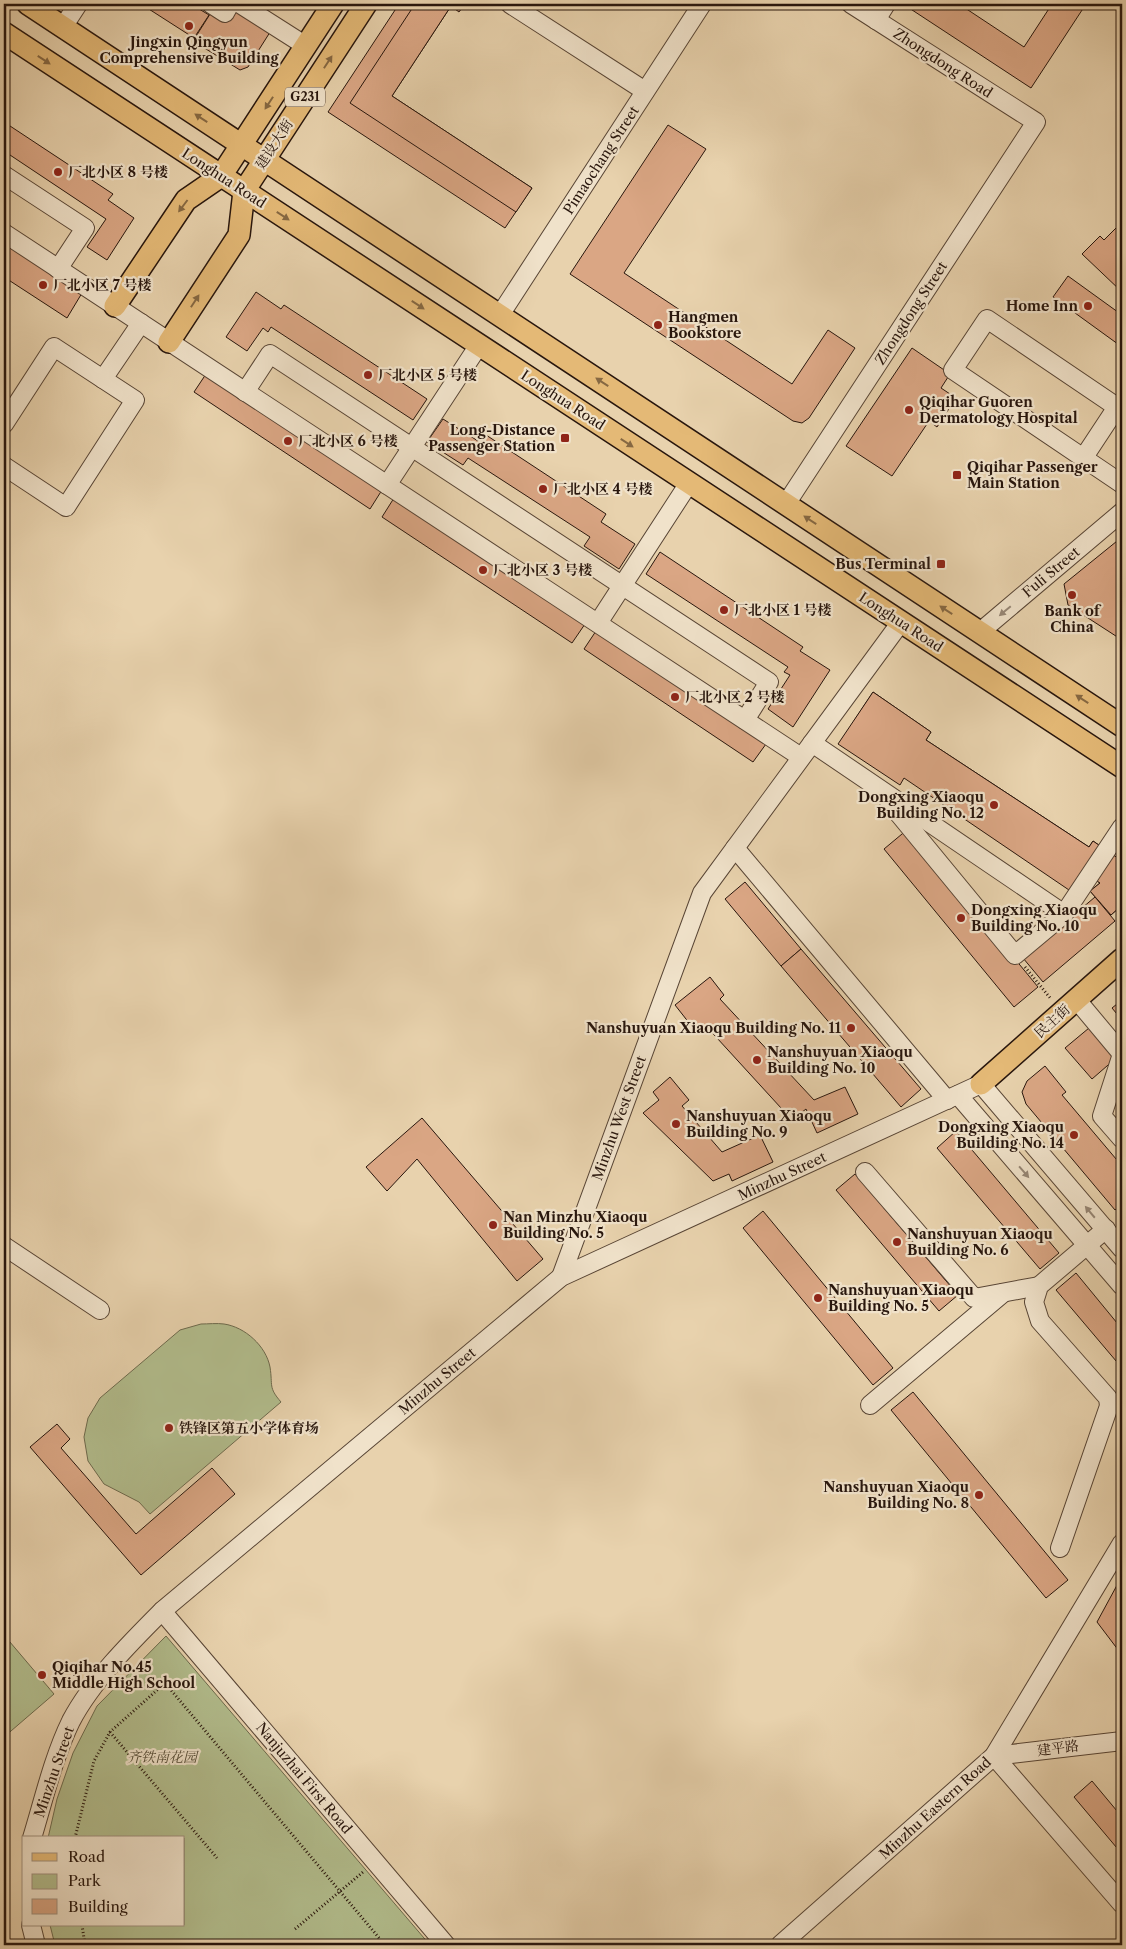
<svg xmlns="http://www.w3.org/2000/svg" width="1126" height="1949" font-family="'Libre Caslon Text','Noto Serif SC',serif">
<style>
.green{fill:#b2bd8d;stroke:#6d6a4d}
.building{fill:#daa684;stroke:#28160d}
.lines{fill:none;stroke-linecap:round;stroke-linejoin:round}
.minor-casing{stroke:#584535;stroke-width:20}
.major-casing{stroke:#28160d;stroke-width:24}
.path{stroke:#28160d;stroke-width:3;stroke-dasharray:1 2.5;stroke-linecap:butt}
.minor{stroke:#f0e2ca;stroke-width:18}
.major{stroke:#e4b976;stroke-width:21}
.oneway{fill:#866842}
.oneway2{fill:#968675}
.poi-dot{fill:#8f2418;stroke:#f0e2ca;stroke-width:2}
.labels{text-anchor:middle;stroke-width:4.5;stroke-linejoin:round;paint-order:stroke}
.shield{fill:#f0e2ca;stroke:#645346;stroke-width:1}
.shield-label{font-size:12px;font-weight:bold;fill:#28160d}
.poi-label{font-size:14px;font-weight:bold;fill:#28160d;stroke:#f0e2ca;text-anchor:start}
.street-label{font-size:14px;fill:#28160d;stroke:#f0e2ca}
.park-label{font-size:14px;font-style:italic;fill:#514833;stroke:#f0e2ca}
</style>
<rect width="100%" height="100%" fill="#e8d2ad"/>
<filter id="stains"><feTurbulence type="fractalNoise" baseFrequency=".004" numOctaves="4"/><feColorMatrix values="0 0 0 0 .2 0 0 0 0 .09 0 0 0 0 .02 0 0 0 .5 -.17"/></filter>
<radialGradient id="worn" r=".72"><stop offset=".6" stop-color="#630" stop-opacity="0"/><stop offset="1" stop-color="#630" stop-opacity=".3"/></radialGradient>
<g class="green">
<path d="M201,1324C208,1324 217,1323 224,1324C245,1327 266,1346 270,1367C273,1386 268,1387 281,1402L150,1514L139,1502L104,1484L88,1461L84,1437L88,1418L100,1398L180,1330Z"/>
<path d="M4,1635L54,1694L4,1737Z"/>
<path d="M166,1636L430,1945H55L50,1925H184V1838H48L57,1799L73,1753L97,1706Z"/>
</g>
<g class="building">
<path d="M141,4H191L209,15L194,38Z"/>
<path d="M399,4H465L459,12L451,6L392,96L532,188L505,228L328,112Z"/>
<path d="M415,4H447L451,6L392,96L532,188L516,212L350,103Z"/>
<path d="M903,4H959L1024,47L1052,4H1086L1031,88Z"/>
<path d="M236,6L272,29L248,67L240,70L193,41L212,11Z"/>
<path d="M4,122L113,194L108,200L134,218L107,260L87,247L106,219L4,151Z"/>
<path d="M668,125L706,149L624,273L792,384L828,330L855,348L809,418L802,423L793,421L570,274Z"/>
<path d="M1122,222V292L1082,254L1100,236L1104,240Z"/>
<path d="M4,243L82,293L67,318L4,277Z"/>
<path d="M1068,276L1122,315V347L1053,297Z"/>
<path d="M256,292L281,309L284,305L427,399L413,420L271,327L268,332L263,328L247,351L226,337Z"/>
<path d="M912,348L950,374L941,388L956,398L937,427L929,421L892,476L846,446Z"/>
<path d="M206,374L382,490L370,509L194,392Z"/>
<path d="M443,419L478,441L483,433L606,514L601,522L635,544L619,569L584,546L590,537L468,458L463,465L427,442Z"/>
<path d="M394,498L585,624L572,643L382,517Z"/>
<path d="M1122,537V588L1116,593L1122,597V640L1068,605L1064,584Z"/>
<path d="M660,552L803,647L800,651L830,670L793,727L768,709L790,675L784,672L788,667L646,574Z"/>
<path d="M596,631L766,744L753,762L584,649Z"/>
<path d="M873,692L931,732L926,740L1089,847L1093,841L1122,861V905L1111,915L1090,891L1100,883L1082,871L1075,880L910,768L914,762L854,721Z"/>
<path d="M873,692L931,732L926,740L1089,847L1093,841L1122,861V905L1111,915L1090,891L1100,883L1082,871L1069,890L904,778L900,785L838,744Z"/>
<path d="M908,829L1038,987L1014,1007L884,849Z"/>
<path d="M745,882L801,949L781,966L725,899Z"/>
<path d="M1095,897L1115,921L1043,982L1023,958Z"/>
<path d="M801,949L921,1089L901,1107L781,966Z"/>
<path d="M710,977L724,995L720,999L814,1100L845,1087L858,1114L817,1133L806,1109L792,1120L706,1026L697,1033L675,1005Z"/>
<path d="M1122,1000V1020L1112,1008Z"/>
<path d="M1089,1028L1115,1059L1092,1079L1065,1048Z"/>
<path d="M1045,1066L1066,1092L1062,1095L1122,1166V1204L1115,1210L1026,1104L1022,1092L1027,1081Z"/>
<path d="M670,1077L689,1100L682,1106L722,1152L760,1135L773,1162L732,1181L729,1174L713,1181L643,1113L659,1100L653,1092Z"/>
<path d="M422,1118L543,1259L517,1281L417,1159L387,1191L366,1167Z"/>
<path d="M956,1131L1059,1253L1040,1269L937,1148Z"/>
<path d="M855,1174L958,1295L939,1311L836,1190Z"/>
<path d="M763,1211L893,1368L873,1385L743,1228Z"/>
<path d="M1076,1273L1122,1329V1368L1056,1290Z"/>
<path d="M913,1392L1068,1580L1046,1598L891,1410Z"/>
<path d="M57,1424L70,1439L61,1448L136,1534L212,1468L235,1494L141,1575L30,1447Z"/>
<path d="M1122,1576V1655L1097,1622Z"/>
<path d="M1092,1781L1122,1817V1854L1074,1797Z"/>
</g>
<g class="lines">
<g class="minor-casing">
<g id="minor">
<path d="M211,4L225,13L230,4"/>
<path d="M240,4L306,46"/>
<path d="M510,4L645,91"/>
<path d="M876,20L886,4"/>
<path d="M63,27L78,4"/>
<path d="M4,175L85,228L58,269"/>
<path d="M4,233L801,757"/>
<path d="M500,315L702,4"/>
<path d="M103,379L141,323"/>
<path d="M245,392L270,354L769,682L745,720"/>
<path d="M4,424L54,347L135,400L66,507L4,466"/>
<path d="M1084,457L1117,407L987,319L953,370L1122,484"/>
<path d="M387,485L479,345"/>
<path d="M786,504L1036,122L851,4"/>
<path d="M598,623L689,483"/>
<path d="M980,632L1122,512"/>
<path d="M812,743L1064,914L1122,827"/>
<path d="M889,802L1015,955L1064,914"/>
<path d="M735,848L947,1100"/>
<path d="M1076,999L1122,1054"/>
<path d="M1122,1054L1102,1116L1122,1139"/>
<path d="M958,1095L1122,1286"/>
<path d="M865,1172L974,1298L1039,1286"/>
<path d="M4,1246L100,1310"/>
<path d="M561,1277L702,893L901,622"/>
<path d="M870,1405L1003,1293"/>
<path d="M1060,1548L1109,1406L1108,1398L1040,1321L1034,1302L1039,1286L1106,1229"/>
<path d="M162,1611L446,1945"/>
<path d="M994,1756L1122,1904"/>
<path d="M994,1756L1122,1741"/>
<path d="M32,1838C44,1799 53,1758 71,1721C92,1681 130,1643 162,1611L561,1277L981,1084L1122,1249"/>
<path d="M31,1925L36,1945"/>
<path d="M780,1945L994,1756L1122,1543"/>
</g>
</g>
<g class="major-casing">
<g id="major">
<path d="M28,4L1122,726"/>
<path d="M4,33L1122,767"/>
<path d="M115,306L186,200L221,176L333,4"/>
<path d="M169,342L239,235L244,191L366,4"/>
<path d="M981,1084L1122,959"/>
</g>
</g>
<g class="path">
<path d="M1025,967L1051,999"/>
<path d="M110,1732L217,1858"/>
<path d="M75,1838L94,1761L110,1732L165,1683L385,1945"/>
<path d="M82,1925L85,1945"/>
<path d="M295,1929L363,1872"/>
</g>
<use href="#minor" class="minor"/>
<use href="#major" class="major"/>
</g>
<defs><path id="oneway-solid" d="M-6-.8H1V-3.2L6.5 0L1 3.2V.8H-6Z" transform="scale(1.25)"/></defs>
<g class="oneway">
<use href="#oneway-solid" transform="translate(44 60) rotate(33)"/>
<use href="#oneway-solid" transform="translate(328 62) rotate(-57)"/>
<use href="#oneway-solid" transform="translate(269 103) rotate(123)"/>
<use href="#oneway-solid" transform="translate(201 118) rotate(-147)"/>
<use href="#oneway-solid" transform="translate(183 206) rotate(127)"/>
<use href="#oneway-solid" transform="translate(283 216) rotate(33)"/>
<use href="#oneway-solid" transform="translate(195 301) rotate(-57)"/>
<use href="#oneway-solid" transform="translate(418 305) rotate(33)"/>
<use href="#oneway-solid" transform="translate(602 382) rotate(-147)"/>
<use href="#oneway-solid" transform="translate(627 443) rotate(33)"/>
<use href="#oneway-solid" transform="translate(810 520) rotate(-147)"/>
<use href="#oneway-solid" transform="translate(946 610) rotate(-147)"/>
<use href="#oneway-solid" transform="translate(1082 699) rotate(-147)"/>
</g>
<g class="oneway2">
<use href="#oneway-solid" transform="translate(1005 611) rotate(140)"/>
<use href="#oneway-solid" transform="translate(1024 1172) rotate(49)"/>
<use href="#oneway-solid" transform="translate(1090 1212) rotate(-130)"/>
</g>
<g class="poi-dot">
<circle cx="189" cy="26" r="5"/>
<circle cx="58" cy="172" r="5"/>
<circle cx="43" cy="285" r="5"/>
<circle cx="1088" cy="306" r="5"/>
<circle cx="658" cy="325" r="5"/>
<circle cx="368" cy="375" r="5"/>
<circle cx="909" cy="410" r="5"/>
<rect x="560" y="433" width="10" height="10" rx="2.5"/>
<circle cx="288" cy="441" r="5"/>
<rect x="952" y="470" width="10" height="10" rx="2.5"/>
<circle cx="543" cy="489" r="5"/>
<rect x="936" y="559" width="10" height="10" rx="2.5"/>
<circle cx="483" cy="570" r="5"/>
<circle cx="1072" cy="595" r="5"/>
<circle cx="724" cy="610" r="5"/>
<circle cx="675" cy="697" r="5"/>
<circle cx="994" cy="805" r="5"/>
<circle cx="961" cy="918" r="5"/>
<circle cx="851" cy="1028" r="5"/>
<circle cx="757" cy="1060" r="5"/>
<circle cx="676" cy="1124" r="5"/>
<circle cx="1074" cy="1135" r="5"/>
<circle cx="493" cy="1225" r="5"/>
<circle cx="897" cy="1242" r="5"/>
<circle cx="818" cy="1298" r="5"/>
<circle cx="169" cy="1428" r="5"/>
<circle cx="979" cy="1495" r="5"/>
<circle cx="42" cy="1675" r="5"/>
</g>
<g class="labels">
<rect class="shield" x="285" y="87.5" width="40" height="19" rx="4"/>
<g class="shield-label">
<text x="305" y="101">G231</text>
</g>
<g class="poi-label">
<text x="189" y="47" text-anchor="middle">Jingxin Qingyun<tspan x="189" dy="16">Comprehensive Building</tspan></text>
<text x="68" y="177">厂北小区 8 号楼</text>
<text x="53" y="290">厂北小区 7 号楼</text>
<text x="1078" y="311" text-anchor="end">Home Inn</text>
<text x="668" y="322">Hangmen<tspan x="668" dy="16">Bookstore</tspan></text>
<text x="378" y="380">厂北小区 5 号楼</text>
<text x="919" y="407">Qiqihar Guoren<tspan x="919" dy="16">Dermatology Hospital</tspan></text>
<text x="555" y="435" text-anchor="end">Long-Distance<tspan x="555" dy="16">Passenger Station</tspan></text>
<text x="298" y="446">厂北小区 6 号楼</text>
<text x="967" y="472">Qiqihar Passenger<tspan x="967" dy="16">Main Station</tspan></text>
<text x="553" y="494">厂北小区 4 号楼</text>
<text x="931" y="569" text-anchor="end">Bus Terminal</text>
<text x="493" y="575">厂北小区 3 号楼</text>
<text x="734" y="615">厂北小区 1 号楼</text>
<text x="1072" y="616" text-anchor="middle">Bank of<tspan x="1072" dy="16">China</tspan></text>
<text x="685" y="702">厂北小区 2 号楼</text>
<text x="984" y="802" text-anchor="end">Dongxing Xiaoqu<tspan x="984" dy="16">Building No. 12</tspan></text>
<text x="971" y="915">Dongxing Xiaoqu<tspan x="971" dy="16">Building No. 10</tspan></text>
<text x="841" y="1033" text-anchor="end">Nanshuyuan Xiaoqu Building No. 11</text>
<text x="767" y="1057">Nanshuyuan Xiaoqu<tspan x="767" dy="16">Building No. 10</tspan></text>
<text x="686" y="1121">Nanshuyuan Xiaoqu<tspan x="686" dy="16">Building No. 9</tspan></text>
<text x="1064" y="1132" text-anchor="end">Dongxing Xiaoqu<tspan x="1064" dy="16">Building No. 14</tspan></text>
<text x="503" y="1222">Nan Minzhu Xiaoqu<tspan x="503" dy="16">Building No. 5</tspan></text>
<text x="907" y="1239">Nanshuyuan Xiaoqu<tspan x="907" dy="16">Building No. 6</tspan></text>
<text x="828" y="1295">Nanshuyuan Xiaoqu<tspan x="828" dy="16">Building No. 5</tspan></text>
<text x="179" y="1433">铁锋区第五小学体育场</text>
<text x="969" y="1492" text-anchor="end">Nanshuyuan Xiaoqu<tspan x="969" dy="16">Building No. 8</tspan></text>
<text x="52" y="1672">Qiqihar No.45<tspan x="52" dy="16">Middle High School</tspan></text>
</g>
<g class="street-label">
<text transform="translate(943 63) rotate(33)" y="5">Zhongdong Road</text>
<text transform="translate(274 144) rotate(-57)" y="5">建设大街</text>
<text transform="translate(601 160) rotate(-57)" y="5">Pimaochang Street</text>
<text transform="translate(224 178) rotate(33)" y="5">Longhua Road</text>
<text transform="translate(911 313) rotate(-57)" y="5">Zhongdong Street</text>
<text transform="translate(563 400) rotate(33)" y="5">Longhua Road</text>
<text transform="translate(1051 572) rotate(-40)" y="5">Fuli Street</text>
<text transform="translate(901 622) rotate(33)" y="5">Longhua Road</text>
<text transform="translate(1052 1021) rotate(-42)" y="5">民主街</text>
<text transform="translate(619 1118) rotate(-70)" y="5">Minzhu West Street</text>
<text transform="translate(782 1176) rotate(-25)" y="5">Minzhu Street</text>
<text transform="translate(437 1381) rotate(-40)" y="5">Minzhu Street</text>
<text transform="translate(1058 1748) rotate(-7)" y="5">建平路</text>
<text transform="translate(54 1772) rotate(-71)" y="5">Minzhu Street</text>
<text transform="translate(304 1778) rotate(50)" y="5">Nanjuzhai First Road</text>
<text transform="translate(935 1808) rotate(-42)" y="5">Minzhu Eastern Road</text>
</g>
<g class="park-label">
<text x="162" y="1762">齐铁南花园</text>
</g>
</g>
<rect width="1126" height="1949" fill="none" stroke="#e8d2ad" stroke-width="20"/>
<rect x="5" y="5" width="1116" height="1939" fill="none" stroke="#28160d" stroke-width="2.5"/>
<rect x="10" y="10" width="1106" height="1929" fill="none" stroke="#28160d"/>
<rect x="22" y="1836" width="162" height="90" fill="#f0e2ca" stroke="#a0907e"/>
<rect x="32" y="1853" width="25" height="8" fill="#e4b976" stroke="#a0907e"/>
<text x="68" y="1862" font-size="15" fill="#28160d">Road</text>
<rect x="32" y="1874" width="25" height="15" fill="#b2bd8d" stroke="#a0907e"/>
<text x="68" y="1886" font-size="15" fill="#28160d">Park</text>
<rect x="32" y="1899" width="25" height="15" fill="#daa684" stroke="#a0907e"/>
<text x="68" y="1912" font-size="15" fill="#28160d">Building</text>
<rect width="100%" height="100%" filter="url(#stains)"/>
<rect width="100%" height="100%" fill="url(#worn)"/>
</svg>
